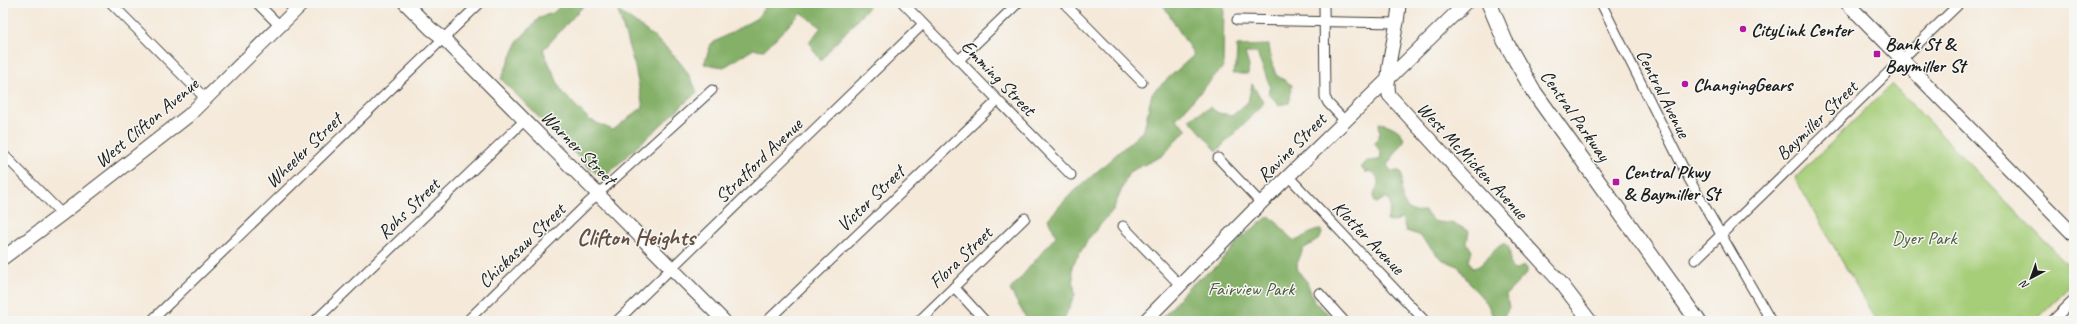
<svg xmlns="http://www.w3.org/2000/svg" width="2077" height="324" font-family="Caveat,sans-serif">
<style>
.green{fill:#a6cd78;stroke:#61744a}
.forest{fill:#84b068;stroke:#506642}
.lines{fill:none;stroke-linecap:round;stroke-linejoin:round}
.street-casing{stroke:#3d3b38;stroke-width:11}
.secondary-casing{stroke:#3d3b38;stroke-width:15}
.primary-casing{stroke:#3d3b38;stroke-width:17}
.street{stroke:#fff;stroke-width:9}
.secondary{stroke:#fff;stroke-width:13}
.primary{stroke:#fff;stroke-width:15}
.poi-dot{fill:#b5179e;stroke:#f6f6f2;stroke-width:1.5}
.labels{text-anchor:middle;stroke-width:3;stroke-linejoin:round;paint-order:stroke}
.poi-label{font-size:19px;font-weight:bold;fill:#1c1c1c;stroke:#f6f6f2;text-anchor:start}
.street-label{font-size:19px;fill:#1c1c1c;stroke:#f6f6f2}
.park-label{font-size:19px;fill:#4c5a3c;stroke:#f6f6f2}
.district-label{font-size:23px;font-weight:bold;fill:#654f42;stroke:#f6f6f2}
</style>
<rect width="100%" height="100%" fill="#f6f6f2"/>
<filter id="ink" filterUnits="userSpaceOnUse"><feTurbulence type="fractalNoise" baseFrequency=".025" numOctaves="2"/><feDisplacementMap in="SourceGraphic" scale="8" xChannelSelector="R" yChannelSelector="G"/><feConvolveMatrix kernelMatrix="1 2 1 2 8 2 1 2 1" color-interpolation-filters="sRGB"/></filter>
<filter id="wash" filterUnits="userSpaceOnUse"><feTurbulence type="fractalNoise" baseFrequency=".012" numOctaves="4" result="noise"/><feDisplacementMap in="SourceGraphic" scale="16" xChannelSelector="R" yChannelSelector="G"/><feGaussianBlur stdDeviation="0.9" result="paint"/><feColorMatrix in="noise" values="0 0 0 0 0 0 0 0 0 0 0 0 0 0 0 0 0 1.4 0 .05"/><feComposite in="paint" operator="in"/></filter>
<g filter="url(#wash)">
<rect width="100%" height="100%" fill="#f5e9d9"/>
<path class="green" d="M1892,84L2074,271V283L2035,321H1876L1795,178Z"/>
<g class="forest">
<path d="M563,3H586L543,50L562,92L590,120L613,130L643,107L635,67L618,11C649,32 684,56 697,92L603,178L587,166L501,79L518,41L540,17L553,13Z"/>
<path d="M768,3H871C856,24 836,40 821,61L809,43L821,27L801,13L764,50L754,49L724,67L704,64L711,44L757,18Z"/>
<path d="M1162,3H1224L1223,67L1176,119L1187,129L1162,156L1129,172L1113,210L1089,238L1072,266L1075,295L1063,321H1024L1026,318L1010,290L1056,236L1048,219L1067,198L1144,130L1152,93L1194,55Z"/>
<path d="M1269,45L1271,60L1276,75L1292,85L1289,103L1279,105L1268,93L1270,86L1257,53H1245L1249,66L1248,74H1232L1236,66L1237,46Z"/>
<path d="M1252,84L1264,103L1217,151L1189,119L1210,107L1218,113L1233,115L1248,102Z"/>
<path d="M1379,123C1389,124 1403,130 1404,141C1397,149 1394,157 1387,165L1391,171H1399L1402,173C1402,186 1398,205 1413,211C1416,212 1422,211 1425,211C1436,227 1438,220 1454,224C1459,225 1464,229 1469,231L1467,243L1472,251L1469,261L1473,268C1485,267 1491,248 1503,243C1514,248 1508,258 1511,267L1514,270L1524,266L1527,268V273L1506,295L1509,307L1504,316L1507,321H1495L1487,303L1470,284L1458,266L1441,259L1419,235L1406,231L1402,218L1393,222L1387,221L1391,207L1388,198H1385L1377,203L1375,202C1370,190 1385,186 1374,173L1365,172L1361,168L1367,161L1379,160C1383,155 1379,149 1375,144L1380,133Z"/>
<path d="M1269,216C1280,223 1286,236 1295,241C1304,238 1311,230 1321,230L1322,234L1318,240L1303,249L1297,264L1298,271L1307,282L1314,301L1336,321H1158L1170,310L1187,288L1217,266L1241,238Z"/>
</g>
</g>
<g filter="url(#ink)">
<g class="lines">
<g class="street-casing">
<g id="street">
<path d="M111,3L205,98"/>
<path d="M257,3L280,26"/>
<path d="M903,3L1071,175"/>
<path d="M1064,3L1142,82"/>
<path d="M1324,3L1325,97L1328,103L1345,121"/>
<path d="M1601,3L1689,179L1771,321"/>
<path d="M1237,20L1399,23"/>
<path d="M959,60L1018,3"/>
<path d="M3,154L62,214"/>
<path d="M1218,158L1261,203"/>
<path d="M1289,177L1425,321"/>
<path d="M1123,226L1181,286"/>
<path d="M1695,260L1960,3"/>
<path d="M954,287L985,321"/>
<path d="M1319,293L1344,321"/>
<path d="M151,321L480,3"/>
<path d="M315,321L525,120"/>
<path d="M467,321L589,202L712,90"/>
<path d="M617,321L923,24"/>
<path d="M767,321L997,101"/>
<path d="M919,321L1025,218"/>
<path d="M2052,321L2074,300"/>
</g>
</g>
<g class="secondary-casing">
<g id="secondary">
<path d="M405,3L431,29L443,38L724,321"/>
<path d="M1399,3C1398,34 1384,65 1389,95L1561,283L1590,321"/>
<path d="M1847,3L2074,235"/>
<path d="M3,258L62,214L188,116L303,3"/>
<path d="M1145,321L1261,203L1466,3"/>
</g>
</g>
<g class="primary-casing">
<path id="primary" d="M1489,3L1505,41L1534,92L1698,321"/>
</g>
<use href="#street" class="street"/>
<use href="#secondary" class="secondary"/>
<use href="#primary" class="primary"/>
</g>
</g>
<g class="poi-dot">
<circle cx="1743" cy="29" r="4"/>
<rect x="1873" y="50" width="8" height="8" rx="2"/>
<circle cx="1685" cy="84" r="4"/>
<rect x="1612" y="178" width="8" height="8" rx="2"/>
</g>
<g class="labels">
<g class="poi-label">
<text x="1751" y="36">CityLink Center</text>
<text x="1885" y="50">Bank St &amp;<tspan x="1885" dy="22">Baymiller St</tspan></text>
<text x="1693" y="91">ChangingGears</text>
<text x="1624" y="178">Central Pkwy<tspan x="1624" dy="22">&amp; Baymiller St</tspan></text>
</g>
<g class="street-label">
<text transform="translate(999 77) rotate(46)" y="7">Emming Street</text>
<text transform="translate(1664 93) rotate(63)" y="7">Central Avenue</text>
<text transform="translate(1576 115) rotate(55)" y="7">Central Parkway</text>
<text transform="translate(1816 120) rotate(-44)" y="7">Baymiller Street</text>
<text transform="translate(146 122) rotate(-40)" y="7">West Clifton Avenue</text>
<text transform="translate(579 147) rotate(45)" y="7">Warner Street</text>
<text transform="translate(1291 147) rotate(-45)" y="7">Ravine Street</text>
<text transform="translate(303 150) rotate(-44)" y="7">Wheeler Street</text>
<text transform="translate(758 160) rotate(-44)" y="7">Stratford Avenue</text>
<text transform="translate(1473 160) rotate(47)" y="7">West McMicken Avenue</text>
<text transform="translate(870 198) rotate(-44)" y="7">Victor Street</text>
<text transform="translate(408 208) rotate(-44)" y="7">Rohs Street</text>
<text transform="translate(1369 237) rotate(46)" y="7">Klotter Avenue</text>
<text transform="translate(521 245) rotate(-44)" y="7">Chickasaw Street</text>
<text transform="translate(960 257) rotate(-44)" y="7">Flora Street</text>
</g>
<g class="park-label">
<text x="1924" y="244">Dyer Park</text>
<text x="1251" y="295">Fairview Park</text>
</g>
<g class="district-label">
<text x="636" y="245">Clifton Heights</text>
</g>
</g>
<rect width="2077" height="324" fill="none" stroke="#f6f6f2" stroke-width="16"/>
<g transform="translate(2031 278) rotate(221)" stroke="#f6f6f2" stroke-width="3" paint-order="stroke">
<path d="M0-3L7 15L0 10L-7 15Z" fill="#1c1c1c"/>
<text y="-6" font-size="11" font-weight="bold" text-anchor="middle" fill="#1c1c1c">N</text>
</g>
</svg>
